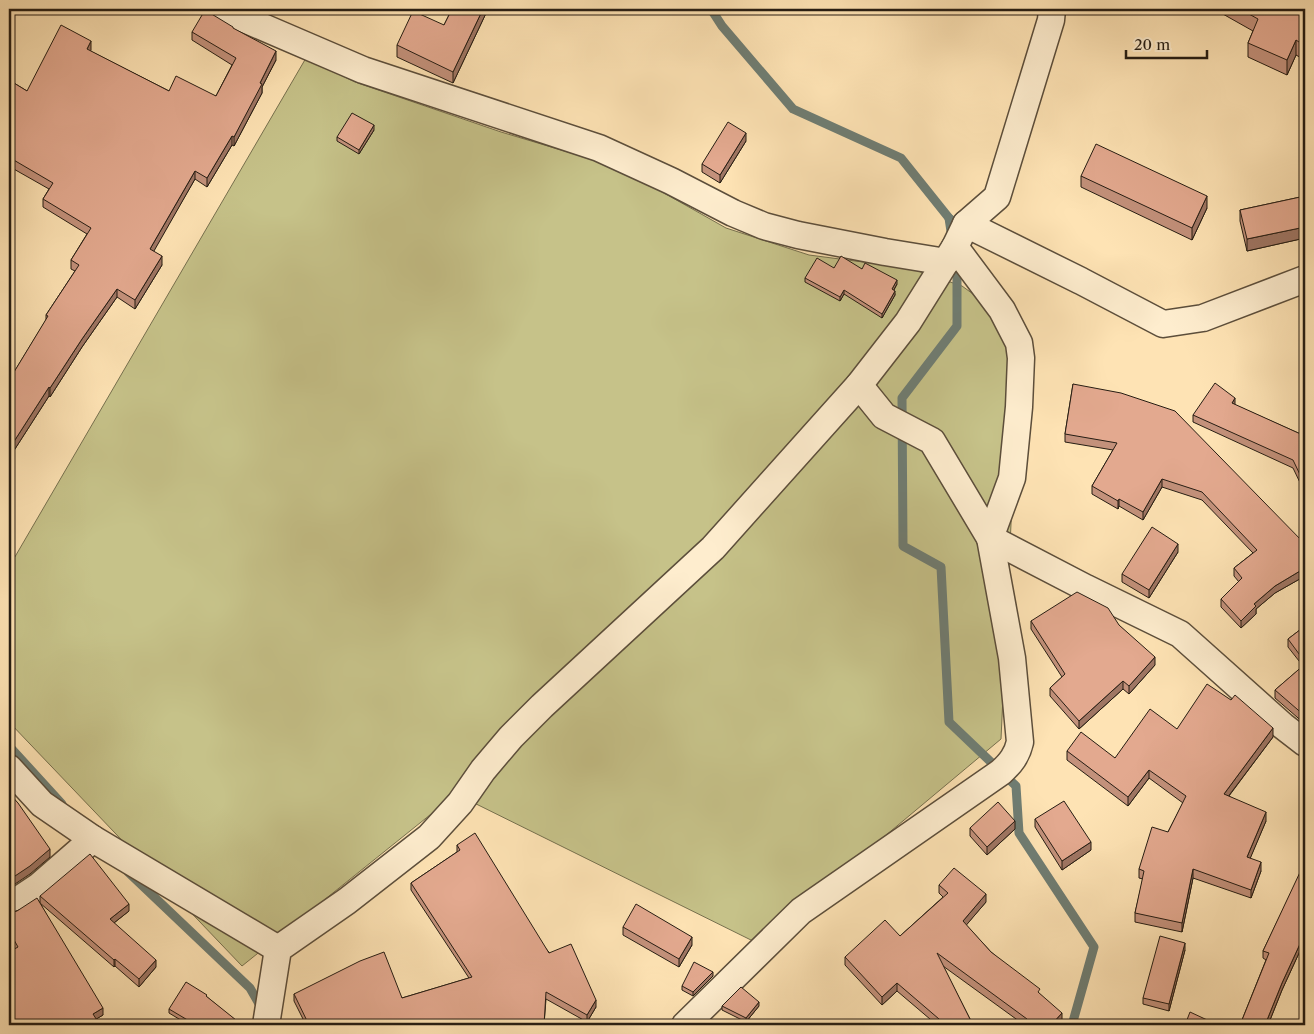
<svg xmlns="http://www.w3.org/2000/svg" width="1314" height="1034" font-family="'Libre Caslon Text',serif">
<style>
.green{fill:#c6c289;stroke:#76704e}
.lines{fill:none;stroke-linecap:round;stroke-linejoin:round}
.stream{stroke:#6f7d73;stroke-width:9}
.minor-casing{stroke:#5c4e3b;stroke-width:29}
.minor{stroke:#feedce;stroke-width:26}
.wall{fill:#c3917b;stroke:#261d13}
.shaded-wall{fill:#9f7664;stroke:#261d13}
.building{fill:#e3a98f;stroke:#261d13}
</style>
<rect width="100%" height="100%" fill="#fee3b4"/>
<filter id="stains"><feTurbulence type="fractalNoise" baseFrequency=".004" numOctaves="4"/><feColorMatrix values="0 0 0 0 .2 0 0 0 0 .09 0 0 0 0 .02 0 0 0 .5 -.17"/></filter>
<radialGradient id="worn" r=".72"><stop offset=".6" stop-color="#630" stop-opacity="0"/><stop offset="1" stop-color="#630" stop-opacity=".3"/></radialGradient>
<path class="green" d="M306,58L355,82L501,132L618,167L726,228L809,255L909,268L962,286L991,307L1012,342L1017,395L1001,739L757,943L456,794L242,966L9,722V567Z"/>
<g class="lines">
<g class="stream">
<path d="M711,9L722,26L793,109L901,158L949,218L953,221"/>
<path d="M949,218L952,238"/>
<path d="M955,261L957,272V326L902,398L903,546L941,567L949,722L1016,786L1019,833L1094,947L1072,1025"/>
<path d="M9,746L62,804"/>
<path d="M128,872L250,988L262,1009"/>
</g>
<g class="minor-casing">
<g id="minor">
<path d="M221,9L363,70L599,148L671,181L733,213L764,226L798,235L885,252L946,262"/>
<path d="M966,224L1081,281L1163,324L1203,318L1305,279"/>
<path d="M859,385L884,416L932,441L990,538L1086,588L1180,634L1283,726L1305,743"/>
<path d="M9,768L42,804L93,839L278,949"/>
<path d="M9,906L39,886L93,839"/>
<path d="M266,1025L278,949L347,901L429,837L460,803L483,770L511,737L542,706L713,548L859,385L908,322L955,247L966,224L997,197L1051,20L1052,9"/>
<path d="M685,1025L801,911L1001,772C1011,763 1017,755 1020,742L1012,658L990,538L1012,478L1019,407L1021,358L1019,343L1002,310L955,247"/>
</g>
</g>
<use href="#minor" class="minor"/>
</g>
<g class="wall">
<path d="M452,9H488L453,83L397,57V45L444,25Z"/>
<path d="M1214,9H1305V60L1296,55L1287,75L1248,57V43L1253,31Z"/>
<path d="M233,29L276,60L262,87V93L234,146L232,145L207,187L195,179L153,251L162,265L135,309L117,297L82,347L50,397L49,396L13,452L9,449V375L11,377L46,320V315L75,271L71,269V260L87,234L43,207V199L49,189L12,168L9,80L27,91L91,50L90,51L169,91L216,96L232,65L192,40V32Z"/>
<path d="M374,130L359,154L337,141V137Z"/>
<path d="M746,141L720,183L702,172V164Z"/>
<path d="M1081,176L1207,208L1192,240L1081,187Z"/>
<path d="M1305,196V238L1247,251L1240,221V210Z"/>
<path d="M834,268L862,269L897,284L894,290L895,295L882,318L844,294L840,301L805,282V278Z"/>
<path d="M1073,384L1305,544V576L1275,593L1256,609V614L1241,628L1221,607V599L1239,582L1234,576V568L1253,553L1202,500L1162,487L1143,520L1119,506L1118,509L1092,494V486L1113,450L1065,442V434Z"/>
<path d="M1235,405L1305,436V493L1293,468L1193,422V415Z"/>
<path d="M1178,552L1149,598L1122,582V574Z"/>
<path d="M1031,621L1119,625L1155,665L1129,694L1123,689L1079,729L1050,696V688L1062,677L1031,629Z"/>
<path d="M1305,626V724L1275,698V690L1303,666L1288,647V639Z"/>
<path d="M1177,729L1273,737L1229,796L1266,821L1250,858L1261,871L1251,898L1193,878L1182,932L1135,922V913L1143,879L1139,878V869L1168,832L1183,803L1149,778L1128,806L1067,760V751L1115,758Z"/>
<path d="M1035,819L1091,850L1062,870L1035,827Z"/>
<path d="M970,828L1015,829L987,855L970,836Z"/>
<path d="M457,845L596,1007L587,1022L546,999L544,1025H306L294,1001V994L402,998L469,978L411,890V883L457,852Z"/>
<path d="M1305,864V940L1282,990L1268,1025H1240L1266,960L1263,958V951Z"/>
<path d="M939,885L986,902L966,925L991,952L1040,994L1062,1021L1023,1024L943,966L973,1025H937L897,991L882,1005L845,965V957L900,936L943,897L939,893Z"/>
<path d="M40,896L129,911L114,923L156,967L139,987L115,966L114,967L40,903L103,1015L96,1019L15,949L9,939V913H10L40,903Z"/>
<path d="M623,927L692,945L679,967L623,935Z"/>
<path d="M1185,950L1169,1011L1143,1004V998Z"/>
<path d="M713,976L693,996L682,990V986Z"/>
<path d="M207,997L241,1025H189L169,1013V1009Z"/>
<path d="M722,1006H759L746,1022L722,1010Z"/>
</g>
<g class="shaded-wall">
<path d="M483,9H488L453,83V72Z"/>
<path d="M1296,40V55L1287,75V60Z"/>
<path d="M91,41V50L87,58V49Z"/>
<path d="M276,51V60L262,87V93L234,146V137L260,83Z"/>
<path d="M374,125V130L359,154V150Z"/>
<path d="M746,133V141L720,183V175Z"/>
<path d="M232,136V145L207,187V178Z"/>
<path d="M12,159V168L9,173V164Z"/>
<path d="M195,171V179L150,258V249Z"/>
<path d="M1207,196V208L1192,240V228Z"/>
<path d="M1305,227V238L1247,251V239Z"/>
<path d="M162,256V265L135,309V300Z"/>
<path d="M897,280V284L892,293V289Z"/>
<path d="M117,289V297L82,347L50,397V388L82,339Z"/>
<path d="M844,290V294L840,301V297Z"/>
<path d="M895,291V295L882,318V314Z"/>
<path d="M49,387V396L13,452V443Z"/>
<path d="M1235,398V405L1232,403Z"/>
<path d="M1162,479V487L1143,520V512Z"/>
<path d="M1119,499V506L1118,509V501Z"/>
<path d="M1178,544V552L1149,598V590Z"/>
<path d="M1305,568V576L1275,593L1256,609V614L1241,628V621L1254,604L1275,586Z"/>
<path d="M1155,657V665L1129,694V686Z"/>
<path d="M1123,681V689L1079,729V721Z"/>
<path d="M1273,728V737L1224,802V794Z"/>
<path d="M1149,770V778L1128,806V797Z"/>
<path d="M1266,812V821L1247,866V857Z"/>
<path d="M1015,821V829L987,855V847Z"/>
<path d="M1091,842V850L1062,870V861Z"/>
<path d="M50,849V857L30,874L9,888V880Z"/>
<path d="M1261,862V871L1251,898V890Z"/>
<path d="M1193,869V878L1182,932V923Z"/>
<path d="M986,894V902L963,929V921Z"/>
<path d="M129,904V911L110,926V919Z"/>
<path d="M1305,933V940L1282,990L1268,1025H1265L1282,983Z"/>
<path d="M692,937V945L679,967V959Z"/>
<path d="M1185,943V950L1169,1011V1004Z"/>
<path d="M115,959V966L114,967V960Z"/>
<path d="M156,960V967L139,987V979Z"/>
<path d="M713,972V976L693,996V992Z"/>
<path d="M897,983V991L882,1005V997Z"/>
<path d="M596,1000V1007L587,1022V1015Z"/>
<path d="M759,1002V1006L746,1022V1018Z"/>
<path d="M103,1008V1015L93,1021V1014Z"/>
<path d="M1062,1013V1021L1058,1025H1051Z"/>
</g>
<g class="building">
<path d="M452,9H483L453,72L397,45L413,11L444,25Z"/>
<path d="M1240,9H1305V46L1296,40L1287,60L1248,43L1258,19Z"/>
<path d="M205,10L233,27V28L276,51L260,83L262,84L234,137L232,136L207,178L195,171L150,249L162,256L135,300L117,289L82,339L50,388L49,387L13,443L9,441V375L11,377L48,316L46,315L79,265L71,260L91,228L43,199L53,183L12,159L9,164V80L27,91L61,25L91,41L87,49L169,91L176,76L216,96L236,58L192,32Z"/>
<path d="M352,113L374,125L359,150L337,137Z"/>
<path d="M728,122L746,133L720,175L702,164Z"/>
<path d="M1096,144L1207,196L1192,228L1081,176Z"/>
<path d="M1305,196V227L1247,239L1240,210Z"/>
<path d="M841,256L862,269L865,263L897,280L892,289L895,291L882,314L844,290L840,297L805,278L817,258L834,268Z"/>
<path d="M1215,383L1235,398L1232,403L1305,436V485L1293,460L1193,415Z"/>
<path d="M1073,384L1121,393L1175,411L1305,544V568L1275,586L1254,604L1256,606L1241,621L1221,599L1242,578L1234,568L1257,550L1202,492L1162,479L1143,512L1119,499L1118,501L1092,486L1117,443L1065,434Z"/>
<path d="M1152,527L1178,544L1149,590L1122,574Z"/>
<path d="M1077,592L1108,608L1119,625L1155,657L1129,686L1123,681L1079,721L1050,688L1065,674L1031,621Z"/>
<path d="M1305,626V662L1288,639Z"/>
<path d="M1305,664V716L1275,690Z"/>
<path d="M1207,684L1231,700L1235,695L1273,728L1224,794L1266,812L1247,857L1261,862L1251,890L1193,869L1182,923L1135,913L1144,871L1139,869L1152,827L1168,832L1186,796L1149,770L1128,797L1067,751L1081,732L1115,758L1150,709L1177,729Z"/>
<path d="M9,793L18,803L50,849L30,866L9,880Z"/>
<path d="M1064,801L1091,842L1062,861L1035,819Z"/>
<path d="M998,802L1015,821L987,847L970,828Z"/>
<path d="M475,833L549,953L571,944L596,1000L587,1015L546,992L544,1025H309L294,994L360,961L384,952L402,998L472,977L411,883L460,850L457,845Z"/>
<path d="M90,854L129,904L110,919L156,960L139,979L115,959L114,960L40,896Z"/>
<path d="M1305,864V933L1282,983L1265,1025H1240L1269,953L1263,951L1302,868Z"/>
<path d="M954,868L986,894L963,921L991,952L1040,989L1038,992L1062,1013L1051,1025H1022L1027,1019L937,953L973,1025H946L897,983L882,997L845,957L885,920L900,936L948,893L939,885Z"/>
<path d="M37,898L103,1008L93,1014L100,1025H9V952L18,947L9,931V913H10L17,911Z"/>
<path d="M636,904L692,937L679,959L623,927Z"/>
<path d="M1160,936L1185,943L1169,1004L1143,998Z"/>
<path d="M694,962L713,972L693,992L682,986Z"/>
<path d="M186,982L207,995L206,996L241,1024V1025H196L169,1009Z"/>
<path d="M741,987L759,1002L746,1018L722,1006Z"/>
<path d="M1190,1012L1218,1025H1185Z"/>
</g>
<rect width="1314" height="1034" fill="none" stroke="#fee3b4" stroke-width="30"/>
<rect x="10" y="10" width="1294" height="1014" fill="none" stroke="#261d13" stroke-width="2.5"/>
<rect x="15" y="15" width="1284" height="1004" fill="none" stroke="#261d13"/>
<path d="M1126 50v8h81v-8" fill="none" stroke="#261d13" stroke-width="2.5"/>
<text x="1134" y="50" font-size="15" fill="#261d13" stroke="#feedce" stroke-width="4" paint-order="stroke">20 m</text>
<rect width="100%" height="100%" filter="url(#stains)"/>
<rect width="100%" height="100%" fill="url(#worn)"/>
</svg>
